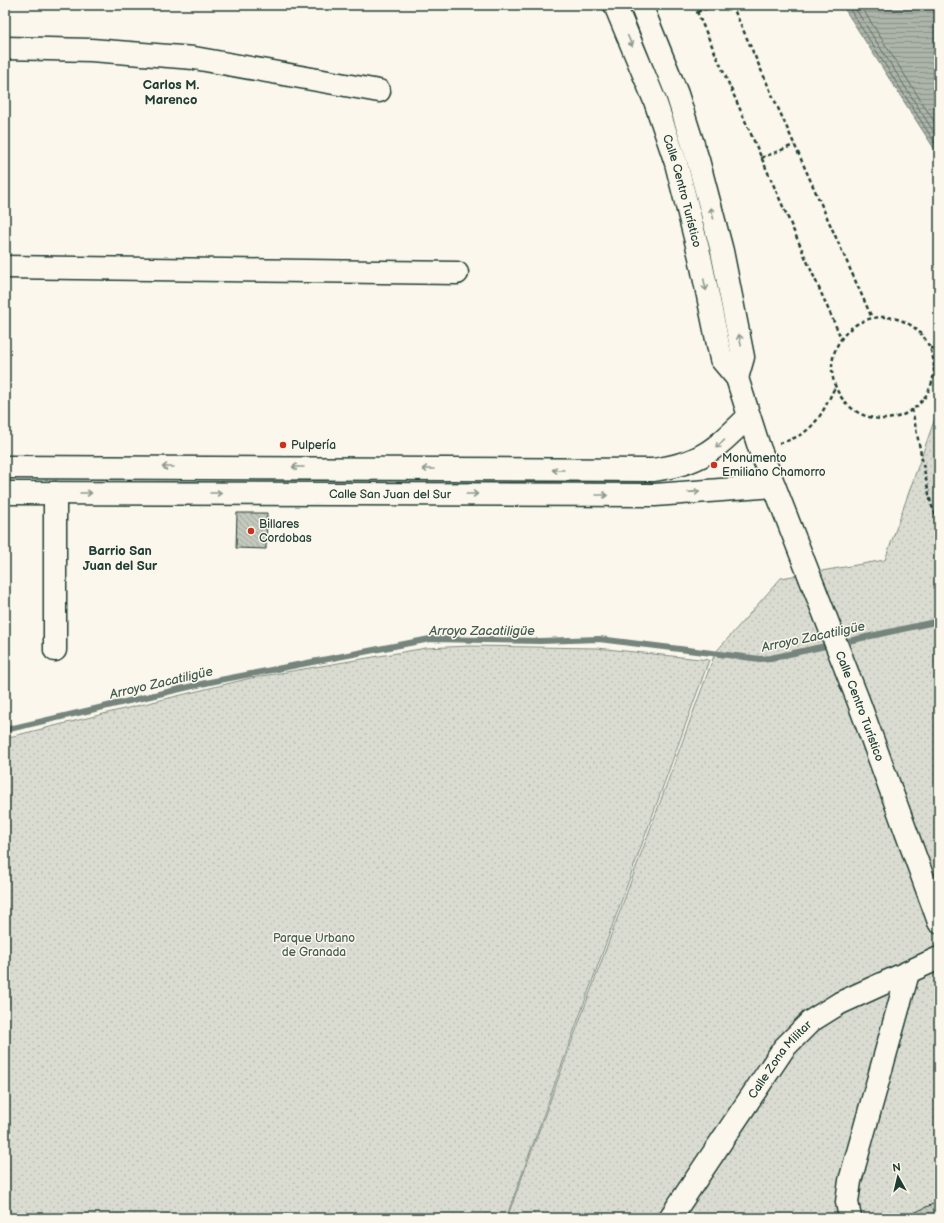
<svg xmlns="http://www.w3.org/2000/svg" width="944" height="1223" font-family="'Balsamiq Sans',sans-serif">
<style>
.park{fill:url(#park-dots);stroke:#7d8c82}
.water{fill:url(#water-rules);stroke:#74847b}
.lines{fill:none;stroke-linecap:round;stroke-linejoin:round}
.shore{stroke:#586d63;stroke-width:1}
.stream{stroke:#74847b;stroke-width:6}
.building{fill:url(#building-back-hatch);stroke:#1f3d34}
.street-casing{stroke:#1f3d34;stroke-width:25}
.secondary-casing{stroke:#1f3d34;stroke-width:25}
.path{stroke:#1f3d34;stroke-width:2.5;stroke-dasharray:4 3;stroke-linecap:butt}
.street{stroke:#fbf7ec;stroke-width:22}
.secondary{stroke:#fbf7ec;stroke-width:22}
.oneway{stroke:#8d9a90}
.poi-dot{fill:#c8321e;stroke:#fbf7ec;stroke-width:1.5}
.labels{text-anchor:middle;stroke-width:3;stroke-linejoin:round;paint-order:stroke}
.street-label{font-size:12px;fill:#1f3d34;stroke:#fbf7ec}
.poi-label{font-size:12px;fill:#1f3d34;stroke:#fbf7ec;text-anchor:start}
.park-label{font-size:12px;fill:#455d53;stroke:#fbf7ec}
.neighbourhood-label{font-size:13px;font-weight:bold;fill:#1f3d34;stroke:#fbf7ec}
.water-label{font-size:13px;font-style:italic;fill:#425b52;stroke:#fbf7ec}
</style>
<defs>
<pattern id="park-dots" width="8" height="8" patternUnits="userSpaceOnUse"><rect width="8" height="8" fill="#dbdcd1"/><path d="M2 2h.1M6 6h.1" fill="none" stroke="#bcbeb4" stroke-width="1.8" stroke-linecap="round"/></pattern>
<pattern id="water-rules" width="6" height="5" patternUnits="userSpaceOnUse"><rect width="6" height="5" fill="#adb4aa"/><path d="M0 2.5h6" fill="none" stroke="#8c948b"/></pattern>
<pattern id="building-back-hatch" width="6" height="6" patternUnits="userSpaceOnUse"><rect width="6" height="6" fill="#c4c9be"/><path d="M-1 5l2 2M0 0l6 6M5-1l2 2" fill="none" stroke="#9fa49b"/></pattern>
</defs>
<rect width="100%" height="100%" fill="#fbf7ec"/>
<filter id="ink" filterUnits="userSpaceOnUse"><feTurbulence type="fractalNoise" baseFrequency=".025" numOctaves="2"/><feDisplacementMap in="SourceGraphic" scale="8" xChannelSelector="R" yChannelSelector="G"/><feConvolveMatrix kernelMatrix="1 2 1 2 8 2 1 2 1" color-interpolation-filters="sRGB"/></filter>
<g filter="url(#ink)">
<g class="park">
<path d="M939,407V1218H507L715,653L781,578L885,560Z"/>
<path d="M469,646L597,648L709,660L506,1218H5V738L251,678L426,648Z"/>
</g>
<path class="water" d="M842,5H939V156Z"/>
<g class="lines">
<g class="shore">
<path d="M847,5L939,149"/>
<path d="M853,5L939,140"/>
<path d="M860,5L939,129"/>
</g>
<path class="stream" d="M5,730L210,682L430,639L540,641L599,639L760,659L771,658L939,621"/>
</g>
<g class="building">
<path d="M237,513H267L266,549L236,548Z"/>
<path d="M939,1201V1218H903Z"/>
</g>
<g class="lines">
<g class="street-casing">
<g id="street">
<path d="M5,48L91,50L194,58L379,91"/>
<path d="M5,267L457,273"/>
<path d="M55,650V493"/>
<path id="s1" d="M670,1218L784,1048L811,1021L840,1003L939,958"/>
<path d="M850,1218L847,1202L850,1181L908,973"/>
</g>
</g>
<g class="secondary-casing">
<g id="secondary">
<path id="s2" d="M615,5L655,101L676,163L700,257L721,359L737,378L759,447L858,700L939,922"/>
<path d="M641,5L677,94L698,160L722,251L743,357L737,378"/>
<path d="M5,467L653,470C702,463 714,450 748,417"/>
<path id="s3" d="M5,493L655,495L774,486"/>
</g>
</g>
<g class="path">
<path d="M694,5L841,338"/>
<path d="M732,5L872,318"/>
<path d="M697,12L716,5"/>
<path d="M761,158L794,145"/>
<circle cx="883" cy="368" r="51"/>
<path d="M930,348L939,349"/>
<path d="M912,409L931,504L939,522"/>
<path d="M779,443C813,435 821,416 835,387"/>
</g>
<use href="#street" class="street"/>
<use href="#secondary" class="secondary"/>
</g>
<defs><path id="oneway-shaft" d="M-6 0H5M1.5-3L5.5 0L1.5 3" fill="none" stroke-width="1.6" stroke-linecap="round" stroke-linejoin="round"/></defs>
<g class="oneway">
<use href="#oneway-shaft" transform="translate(630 41) rotate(67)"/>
<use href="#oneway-shaft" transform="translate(712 213) rotate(-105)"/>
<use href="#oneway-shaft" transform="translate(705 285) rotate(78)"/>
<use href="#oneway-shaft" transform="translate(740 340) rotate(-101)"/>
<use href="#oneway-shaft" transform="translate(720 444) rotate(139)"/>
<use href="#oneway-shaft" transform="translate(168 467) rotate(-180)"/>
<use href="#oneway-shaft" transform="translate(298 467) rotate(-180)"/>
<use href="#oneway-shaft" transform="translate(428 469) rotate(-180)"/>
<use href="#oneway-shaft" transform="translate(558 470) rotate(-180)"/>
<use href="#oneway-shaft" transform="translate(694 492) rotate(-4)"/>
<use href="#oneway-shaft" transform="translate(86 493)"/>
<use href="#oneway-shaft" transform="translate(216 493)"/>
<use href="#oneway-shaft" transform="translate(472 494)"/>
<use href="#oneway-shaft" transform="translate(602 495)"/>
</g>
</g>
<g class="poi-dot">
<circle cx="283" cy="445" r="4"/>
<circle cx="714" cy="465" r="4"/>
<circle cx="251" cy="531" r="4"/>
</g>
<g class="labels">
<g class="street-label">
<text dy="4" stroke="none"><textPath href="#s2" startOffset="198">Calle Centro Turístico</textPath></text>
<text dy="4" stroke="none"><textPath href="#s3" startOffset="385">Calle San Juan del Sur</textPath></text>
<text dy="4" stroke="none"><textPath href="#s2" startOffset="746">Calle Centro Turístico</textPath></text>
<text dy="4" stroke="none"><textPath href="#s1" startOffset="193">Calle Zona Militar</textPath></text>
</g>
<g class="poi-label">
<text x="291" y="449">Pulpería</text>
<text x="722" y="462">Monumento<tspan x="722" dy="14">Emiliano Chamorro</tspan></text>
<text x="259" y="528">Billares<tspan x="259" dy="14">Cordobas</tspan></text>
</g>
<g class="park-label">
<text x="314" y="942">Parque Urbano<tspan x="314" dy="14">de Granada</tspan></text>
</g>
<g class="neighbourhood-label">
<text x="171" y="89">Carlos M.<tspan x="171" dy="15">Marenco</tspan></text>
<text x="120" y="555">Barrio San<tspan x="120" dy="15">Juan del Sur</tspan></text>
</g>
<g class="water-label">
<text x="482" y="635">Arroyo Zacatiligüe</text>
<text transform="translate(813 636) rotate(-12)" y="5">Arroyo Zacatiligüe</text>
<text transform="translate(161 682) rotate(-13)" y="5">Arroyo Zacatiligüe</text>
</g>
</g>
<rect width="944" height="1223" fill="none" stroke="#fbf7ec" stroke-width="20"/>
<rect x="10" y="10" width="924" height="1203" fill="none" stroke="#1f3d34" stroke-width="1.5" filter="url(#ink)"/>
<g transform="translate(898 1177) rotate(352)" stroke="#fbf7ec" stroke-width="3" paint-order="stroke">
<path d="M0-3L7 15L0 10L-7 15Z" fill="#1f3d34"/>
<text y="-6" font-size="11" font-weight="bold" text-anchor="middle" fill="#1f3d34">N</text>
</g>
</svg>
